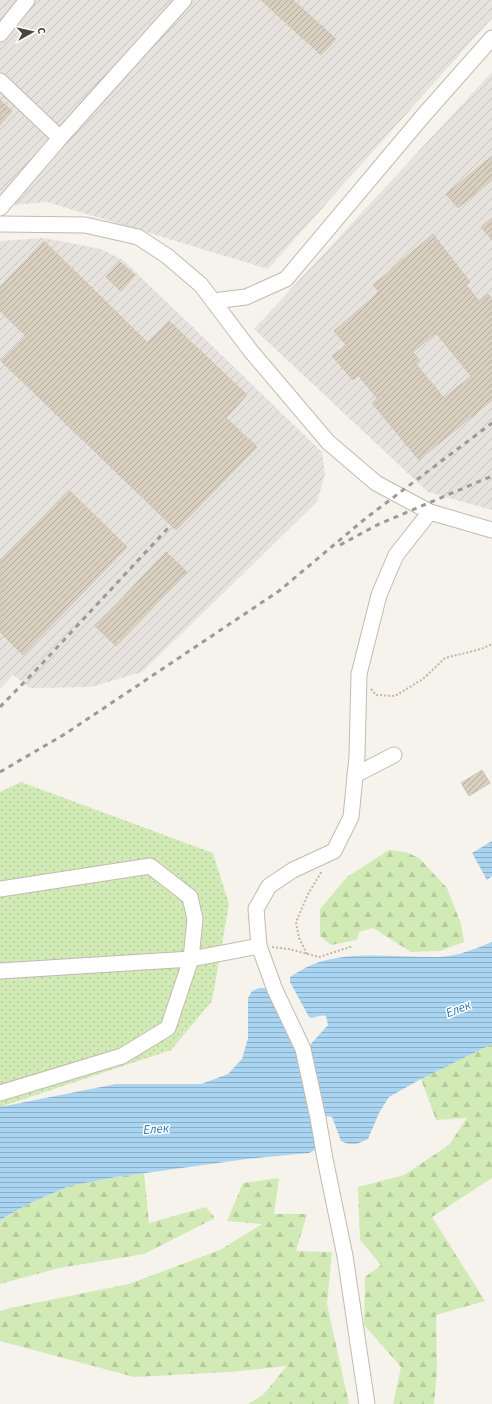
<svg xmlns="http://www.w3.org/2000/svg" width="492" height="1404" font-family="'Source Sans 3',sans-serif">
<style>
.industrial{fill:url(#industrial-furrows)}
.forest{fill:url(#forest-firs)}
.garden{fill:url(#garden-dots)}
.water{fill:url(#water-rules)}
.building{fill:url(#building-hatch);stroke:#d3c7b4;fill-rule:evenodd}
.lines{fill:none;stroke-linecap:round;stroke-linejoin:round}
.minor-casing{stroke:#c2bbae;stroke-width:17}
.path{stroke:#c4b79f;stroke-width:2;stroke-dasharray:2 2;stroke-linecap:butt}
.minor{stroke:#fff;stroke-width:15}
.rail{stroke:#9a9a9a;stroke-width:3;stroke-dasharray:5 5;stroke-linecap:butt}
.labels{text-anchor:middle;stroke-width:3;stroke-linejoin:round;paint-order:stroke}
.water-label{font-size:13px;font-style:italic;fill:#2e7ab2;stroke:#fff}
</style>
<defs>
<pattern id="industrial-furrows" width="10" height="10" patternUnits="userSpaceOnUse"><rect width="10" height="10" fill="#e6e2dd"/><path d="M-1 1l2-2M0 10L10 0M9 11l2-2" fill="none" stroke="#c7c3be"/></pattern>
<pattern id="forest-firs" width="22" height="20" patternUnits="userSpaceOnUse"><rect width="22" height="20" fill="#d2eab5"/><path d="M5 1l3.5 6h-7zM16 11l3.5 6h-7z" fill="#b6ca9c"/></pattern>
<pattern id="garden-dots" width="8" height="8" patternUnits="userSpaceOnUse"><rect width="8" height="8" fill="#d2eab5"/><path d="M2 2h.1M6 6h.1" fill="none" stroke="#b6ca9c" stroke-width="1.8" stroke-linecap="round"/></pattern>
<pattern id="water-rules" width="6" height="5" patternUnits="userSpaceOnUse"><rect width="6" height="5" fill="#a9d4f2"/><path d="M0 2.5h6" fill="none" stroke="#8caec5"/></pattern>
<pattern id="building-hatch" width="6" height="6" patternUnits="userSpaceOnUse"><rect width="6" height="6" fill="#d8cfc1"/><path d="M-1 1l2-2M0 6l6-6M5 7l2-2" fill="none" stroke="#b1aa9e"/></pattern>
</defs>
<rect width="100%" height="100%" fill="#f6f3ec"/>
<g class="industrial">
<path d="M0,0H492V18L268,269L47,202L0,206Z"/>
<path d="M492,72V510L428,492L254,329Z"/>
<path d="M44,238L101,249L123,260L322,452L325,474L317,502L142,672L91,687L30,688L13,675L0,689V241Z"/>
</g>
<g class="forest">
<path d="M389,850L406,852L419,858L447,888L461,924L464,942L440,951L411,952L373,928L359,932L357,940L331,945L320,936V909L347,877Z"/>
<path d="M492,1044V1178L432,1217L485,1301L436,1315L437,1370L434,1404H393L401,1367L364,1325L365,1277L381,1265L360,1240L358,1187L404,1175L449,1145L467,1118L436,1120L421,1079Z"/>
<path d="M144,1173L149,1223L206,1207L215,1218L144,1254L59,1268L0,1284V1220L28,1204L69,1186L116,1177Z"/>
<path d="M279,1178L274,1214H307L296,1251L332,1252L327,1304L349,1404H248L263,1395L287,1366L230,1372L134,1377L0,1341V1311L10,1308L129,1284L220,1250L262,1224L227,1221L243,1183Z"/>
</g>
<path class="garden" d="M21,782L213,853L229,904L212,1001L171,1050L0,1107V792Z"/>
<g class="water">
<path d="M492,841V876L487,880L472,853Z"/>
<path d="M492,942V1044L421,1079L389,1097L379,1113L368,1139C357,1144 353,1147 341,1141L332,1117C324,1115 319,1118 313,1122L315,1150L309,1153L247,1159L116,1177L69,1186L28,1204L0,1220V1107L116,1084H201L228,1074L242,1059L248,1038V998L252,991L259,988H266L270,991L292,1045L298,1049L309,1046L328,1025L326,1016C320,1014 315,1019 309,1017L290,982V977C301,970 311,964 323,961C361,951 401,958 439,957C458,956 475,949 492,942Z"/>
</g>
<g class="building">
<path d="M261,0H293L336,39L321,55Z"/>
<path d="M0,100L12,111L0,125Z"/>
<path d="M492,156V180L458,208L446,194Z"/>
<path d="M492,218V240L481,227Z"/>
<path d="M433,234L470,282L466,285L479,301L488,294L492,299V400L419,460L372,403L377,398L358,375L353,380L332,356L346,345L334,331L379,292L373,285ZM436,333L471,376L444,398L416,364L420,361L413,352Z"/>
<path d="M44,241L148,343L169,321L247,395L226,418L257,447L176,530L1,361L26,336L0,311V287Z"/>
<path d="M120,262L135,275L121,291L106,277Z"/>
<path d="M69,490L127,547L23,655L0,632V561Z"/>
<path d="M166,552L187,572L116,646L95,626Z"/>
<path d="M482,770L490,783L469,796L461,783Z"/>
</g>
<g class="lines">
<g class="minor-casing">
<g id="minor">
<path d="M0,34L27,0"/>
<path d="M0,81L60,138L0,208"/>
<path d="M60,138L184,0"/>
<path d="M0,224L85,225L138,237L167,256L201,285L250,350L328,442L376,483L430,512L492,530"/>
<path d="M213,301L246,297L286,279L423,116L492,38"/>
<path d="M355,775L394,755"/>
<path d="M0,889L150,866L190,897L195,919L191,959L168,1028L122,1056L0,1093"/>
<path d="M0,971L191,959L259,946"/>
<path d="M367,1404L345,1256L325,1159L318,1118L303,1049L275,990L259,946L256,909L269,886L293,870L334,851L351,817L357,756L359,674L379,595L396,555L430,512"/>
</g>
</g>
<g class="path">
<path d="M371,689L376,695L395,696L423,679L445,658L481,649L492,644"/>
<path d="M272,947L289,949L319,957L353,946"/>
<path d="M307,954L299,938L296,922L308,894L322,871"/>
</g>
<use href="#minor" class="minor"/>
<g class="rail">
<path d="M340,545L377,525L492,476"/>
<path d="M0,707L37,669L169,527"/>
<path d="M0,772L65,734L279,591L366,518L492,423"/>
</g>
</g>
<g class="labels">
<g class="water-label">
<text transform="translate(458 1008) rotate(-22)" y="5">Елек</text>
<text transform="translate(156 1128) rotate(-4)" y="5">Елек</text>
</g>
</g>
<g transform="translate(32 32) rotate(82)" stroke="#ffffff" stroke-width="3" paint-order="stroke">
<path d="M0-3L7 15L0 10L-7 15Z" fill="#4b4439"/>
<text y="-6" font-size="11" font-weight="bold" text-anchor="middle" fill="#4b4439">С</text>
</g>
</svg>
